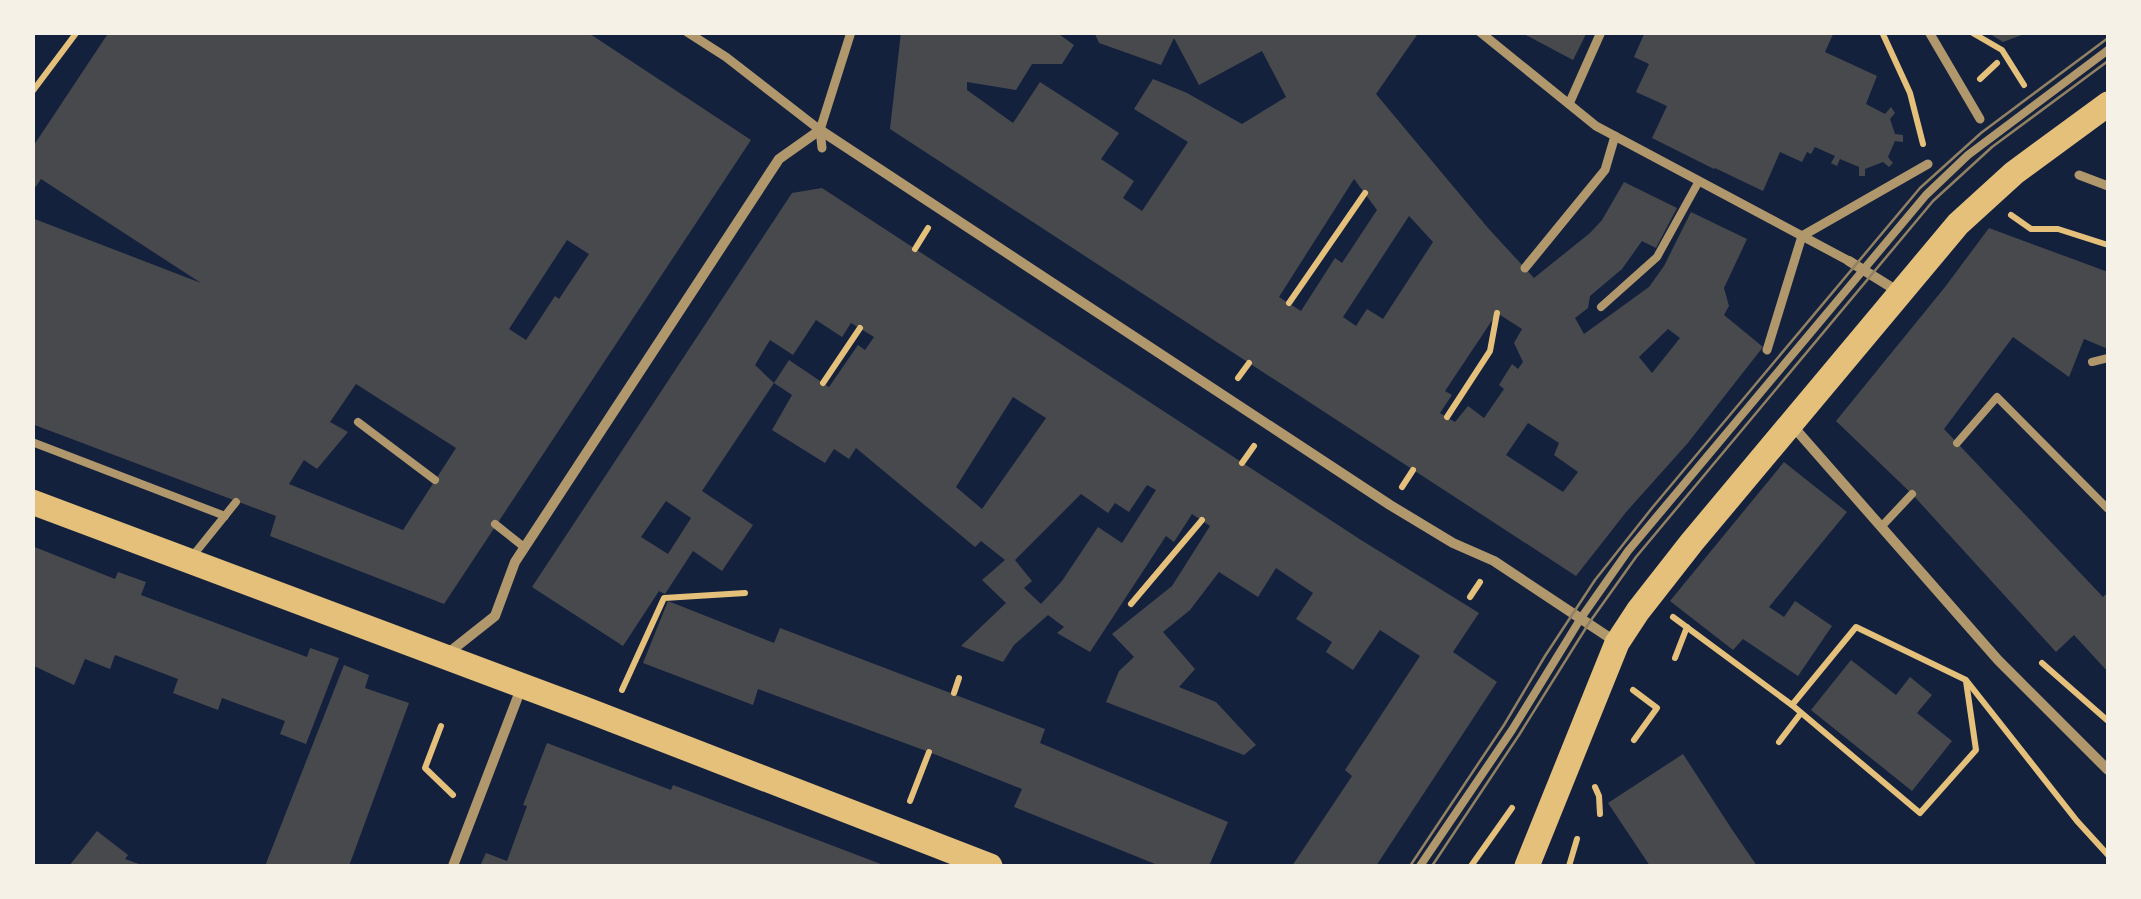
<svg xmlns="http://www.w3.org/2000/svg" width="2141" height="899" font-family="'Alegreya Sans',sans-serif">
<style>
.building{fill:#48494c;fill-rule:evenodd}
.lines{fill:none;stroke-linecap:round;stroke-linejoin:round}
.path{stroke:#e5c07b;stroke-width:6}
.service{stroke:#b1986c;stroke-width:8}
.pedestrian{stroke:#b1986c;stroke-width:9}
.minor{stroke:#b1986c;stroke-width:10}
.primary{stroke:#e5c07b;stroke-width:25}
.tram{stroke:#918062;stroke-width:2.5}
</style>
<rect width="100%" height="100%" fill="#14213d"/>
<g class="building">
<path d="M109,32H587L751,140L444,604L270,536L276,516L32,424V218L201,283L41,179L32,192V148ZM567,240L589,254L559,299L555,296L526,340L509,329ZM356,384L456,448L403,530L289,484L304,460L317,469L348,432L330,422Z"/>
<path d="M901,32H1056L1074,45L1062,64H1032L1016,90L967,82V90L1013,123L1040,82L1119,133L1101,159L1134,181L1123,198L1142,211L1188,142L1134,109L1153,79L1187,93L1242,124L1286,97L1262,51L1199,85L1174,38L1161,65L1099,43L1094,32H1419L1376,94L1488,228L1534,278L1590,233L1602,220L1624,182L1677,208L1656,248L1642,241L1622,269L1590,296L1588,308L1575,318L1584,334L1649,287L1664,266L1691,212L1747,239L1724,288L1729,306L1724,315L1763,347L1687,444L1627,511L1576,576L890,129ZM1354,179L1377,210L1342,263L1335,258L1301,311L1279,297ZM1409,216L1433,242L1383,319L1367,309L1356,326L1343,317ZM1497,313L1522,329L1514,343L1523,362L1518,369L1512,364L1499,385L1504,389L1484,418L1468,406L1455,422L1440,413L1452,395L1445,391ZM1668,329L1680,338L1652,373L1639,357ZM1528,423L1559,443L1554,455L1578,472L1563,492L1506,455Z"/>
<path d="M1520,32H1587L1573,60Z"/>
<path d="M1645,32H1834L1825,52L1877,76L1866,104L1885,114L1891,107L1895,113L1890,119L1895,134L1903,135V142L1895,141L1888,157L1893,163L1889,167L1883,162L1865,169V176H1859V167L1840,159L1837,166L1831,163L1835,156L1815,147L1811,154L1807,152L1802,162L1780,152L1763,191L1715,168L1714,169L1652,138L1667,106L1636,92L1649,64L1634,57Z"/>
<path d="M1987,32H2027V33L2003,42Z"/>
<path d="M822,188L1361,540L1479,613L1453,652L1497,682L1376,866H1292L1352,776L1345,770L1420,656L1380,630L1353,670L1326,652L1332,642L1296,619L1313,593L1276,568L1258,597L1219,572L1190,610L1163,632L1195,669L1179,687L1216,702L1256,745L1244,755L1106,702L1119,671L1134,657L1112,634L1172,586L1210,526L1192,514L1174,542L1166,536L1090,652L1057,633L1064,627L1048,615L1014,645L1003,662L961,646L1006,603L982,580L1005,560L981,541L975,547L856,448L849,459L834,449L825,463L772,430L792,395L774,383L702,491L753,525L722,571L693,551L665,594L659,591L623,646L532,587L792,193ZM816,320L842,337L851,323L874,337L865,350L858,345L829,387L789,360L774,383L755,365L770,340L793,355ZM1013,397L1046,418L982,509L956,487ZM1147,485L1156,490L1122,543L1098,527L1062,581L1041,604L1024,588L1032,581L1015,560L1081,494L1108,513L1115,503L1129,512ZM666,501L691,518L668,554L641,537Z"/>
<path d="M1989,228L2108,272V349L2084,339L2069,377L2013,337L1944,429L2103,597L2108,592V672L2074,635L2056,652L1912,494L1836,421L1945,287Z"/>
<path d="M1784,462L1847,512L1769,607L1784,617L1795,601L1832,626L1798,676L1743,639L1733,650L1670,601Z"/>
<path d="M32,546L115,579L118,572L146,582L141,595L307,657L310,648L339,658L306,744L280,734L285,721L222,698L218,710L173,693L178,679L115,655L110,669L85,659L74,685L32,665Z"/>
<path d="M668,601L774,643L780,628L1045,729L1040,743L1228,822L1209,866H1160L1014,807L1022,789L929,752L758,689L753,705L643,663Z"/>
<path d="M1851,660L1896,695L1910,677L1932,695L1917,713L1952,741L1912,791L1811,710Z"/>
<path d="M344,665L369,675L365,688L409,703L349,866H265Z"/>
<path d="M547,743L671,790L673,785L886,866H480L486,853L507,861L527,806L523,805Z"/>
<path d="M1683,754L1733,831L1757,866H1650L1608,803Z"/>
<path d="M97,831L128,855L125,859L145,866H69Z"/>
</g>
<g class="lines">
<g class="path">
<path d="M1882,32L1910,93L1923,144"/>
<path d="M1971,32L2002,50L2024,85"/>
<path d="M1980,79L1997,63"/>
<path d="M32,92L77,32"/>
<path d="M2011,215L2031,229H2058L2108,245"/>
<path d="M915,249L928,228"/>
<path d="M1289,303L1365,193"/>
<path d="M1238,378L1249,363"/>
<path d="M823,383L860,328"/>
<path d="M1447,417L1490,351L1497,313"/>
<path d="M1242,463L1254,446"/>
<path d="M1402,487L1413,470"/>
<path d="M1470,597L1480,582"/>
<path d="M1131,604L1202,520"/>
<path d="M1673,617L1792,705L1856,627L1966,680L2077,821L2108,855"/>
<path d="M1675,658L1687,627"/>
<path d="M2042,663L2108,721"/>
<path d="M622,690L664,598L745,593"/>
<path d="M1633,690L1657,708L1634,740"/>
<path d="M954,693L959,678"/>
<path d="M1792,705L1920,813L1976,750L1966,681"/>
<path d="M441,726L425,768L453,795"/>
<path d="M1779,742L1801,713"/>
<path d="M1595,787L1599,796L1600,814"/>
<path d="M910,801L929,752"/>
<path d="M1471,866L1512,808"/>
<path d="M1569,866L1577,839"/>
</g>
<g class="service">
<path d="M1601,307L1657,257L1699,181"/>
<path d="M2092,362L2108,358"/>
<path d="M358,422L435,480"/>
<path d="M32,442L225,516"/>
<path d="M1957,443L1997,397L2108,509"/>
<path d="M495,524L524,547"/>
<path d="M1882,526L1912,494"/>
<path d="M191,558L236,502"/>
<path d="M1420,866L1512,730L1581,618L1628,551L1864,269L1926,195L1968,155L2108,50"/>
</g>
<g class="pedestrian">
<path d="M687,32L726,57L820,130"/>
<path d="M1480,32L1596,126L1849,261"/>
<path d="M1929,32L1980,119"/>
<path d="M1569,104L1601,32"/>
<path d="M822,148L820,130L851,32"/>
<path d="M2079,175L2108,186"/>
<path d="M1525,268L1605,170L1615,136"/>
<path d="M1767,350L1802,236L1928,164"/>
</g>
<g class="minor">
<path d="M1849,261L1899,292"/>
<path d="M1791,424L1998,660L2108,770"/>
<path d="M447,654L495,616L515,562L779,159L820,130L1390,505L1453,543L1494,561L1616,642"/>
<path d="M453,866L522,686"/>
</g>
<g class="primary">
<path d="M32,502L582,708L990,866"/>
<path d="M1527,866L1617,643L1638,611L1692,542L1958,224L2014,173L2108,104"/>
</g>
<g class="tram">
<path d="M1410,866L1504,725L1545,656L1595,580L1652,508L1920,188L1981,133L2108,38"/>
<path d="M1432,866L1519,735L1589,623L1636,557L1933,201L1992,147L2108,61"/>
</g>
</g>
<rect width="2141" height="899" fill="none" stroke="#f6f1e7" stroke-width="70"/>
</svg>
